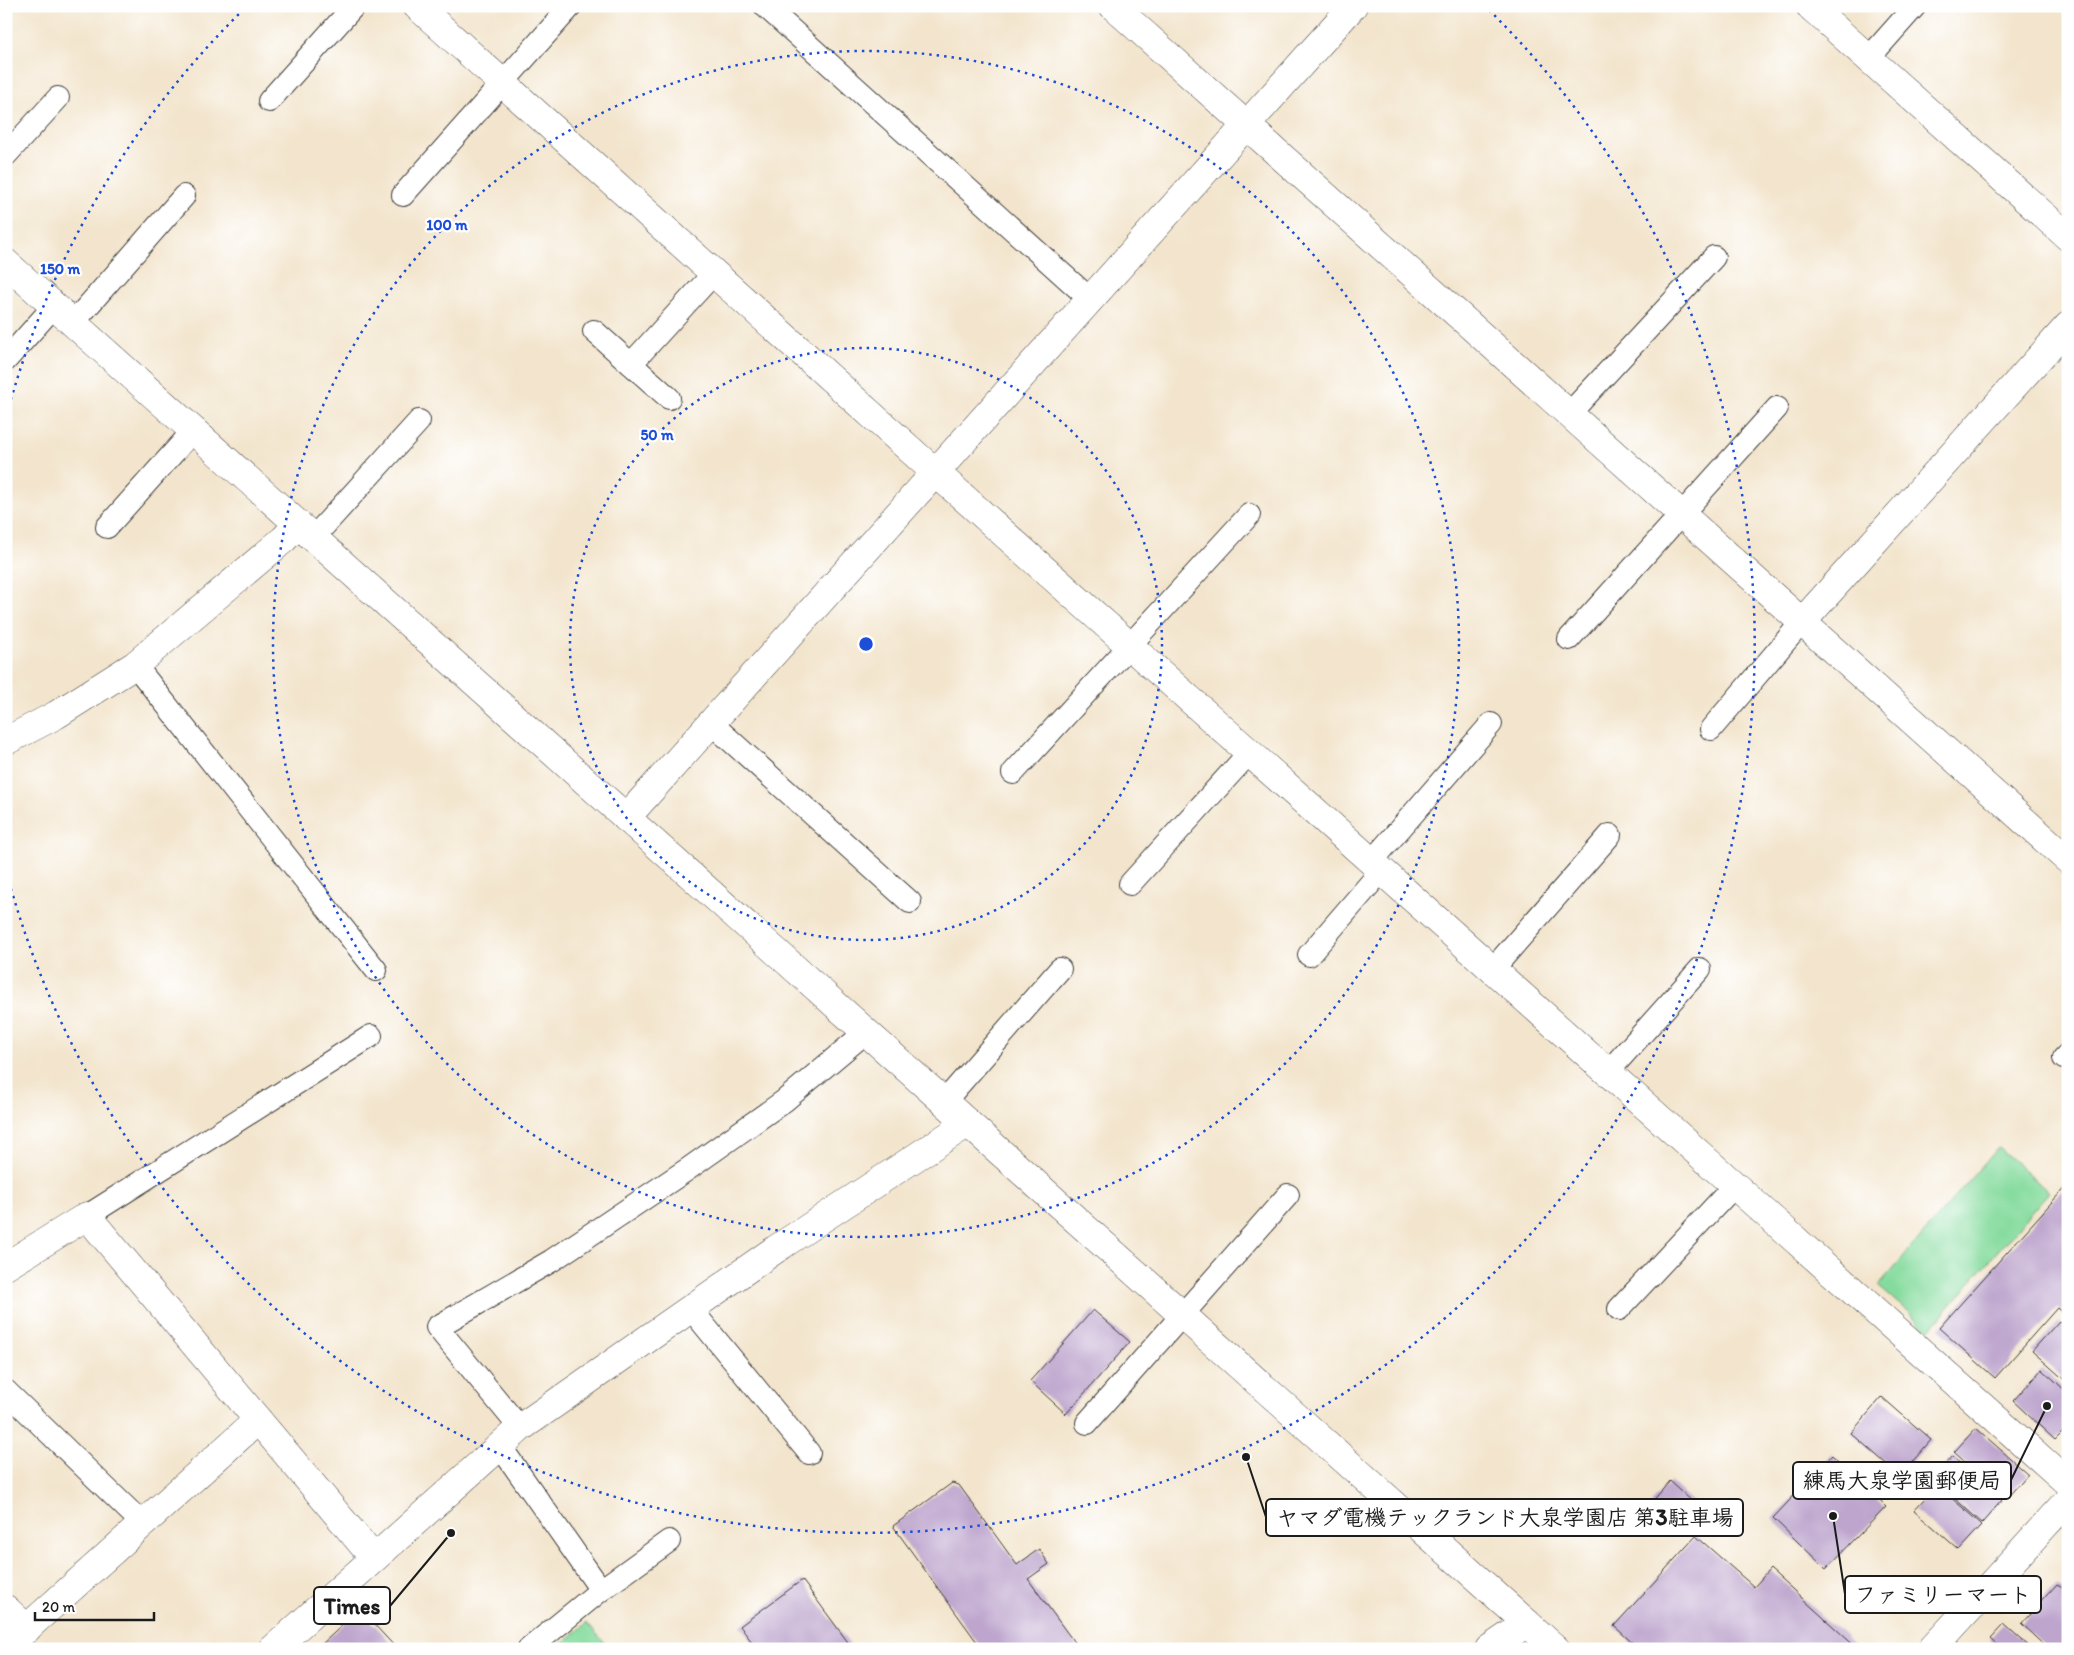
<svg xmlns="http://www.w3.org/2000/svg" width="2074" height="1655" font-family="Itim,'Klee One',sans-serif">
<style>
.green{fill:#85db9e;stroke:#507c5d}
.building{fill:#bda5cd}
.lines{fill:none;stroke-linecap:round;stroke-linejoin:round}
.service-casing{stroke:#3c3a37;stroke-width:24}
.minor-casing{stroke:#3c3a37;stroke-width:29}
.tertiary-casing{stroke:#3c3a37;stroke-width:29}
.service{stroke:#fff;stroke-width:22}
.minor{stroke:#fff;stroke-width:28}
.tertiary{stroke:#fff;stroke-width:28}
.ring{fill:none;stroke:#1d4ed8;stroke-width:2.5;stroke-dasharray:2.5 5}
.centre{fill:#1d4ed8;stroke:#fff;stroke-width:2.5}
.ring-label{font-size:15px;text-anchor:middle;font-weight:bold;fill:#1d4ed8;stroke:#fff;stroke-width:4.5;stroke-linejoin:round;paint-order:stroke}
.leader{fill:none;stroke:#1c1c1c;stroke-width:2}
.callout-dot{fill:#1c1c1c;stroke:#fff;stroke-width:2}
.callout{fill:#fff;stroke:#1c1c1c;stroke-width:2}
.callout-label{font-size:22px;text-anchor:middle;font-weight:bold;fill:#1c1c1c}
</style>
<rect width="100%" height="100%" fill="#fff"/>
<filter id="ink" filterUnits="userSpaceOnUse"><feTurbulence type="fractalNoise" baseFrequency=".02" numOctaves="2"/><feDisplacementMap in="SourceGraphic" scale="10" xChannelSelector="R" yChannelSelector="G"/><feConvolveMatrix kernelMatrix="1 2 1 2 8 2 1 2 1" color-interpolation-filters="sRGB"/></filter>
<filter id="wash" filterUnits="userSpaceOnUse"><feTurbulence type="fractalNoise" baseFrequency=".0096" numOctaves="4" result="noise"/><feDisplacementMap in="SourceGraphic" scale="20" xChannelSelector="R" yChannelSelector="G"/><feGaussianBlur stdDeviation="1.12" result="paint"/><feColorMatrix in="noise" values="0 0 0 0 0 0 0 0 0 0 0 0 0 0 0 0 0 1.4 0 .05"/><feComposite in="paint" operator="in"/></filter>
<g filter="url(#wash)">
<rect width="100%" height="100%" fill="#f3e5cd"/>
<g class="green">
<path d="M1998,1147L2049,1192L1929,1330L1878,1286Z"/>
<path d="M587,1623L610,1649H556Z"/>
</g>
<g id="blocks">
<g class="building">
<path d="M2068,1184V1318L2057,1308L1995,1378L1939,1328Z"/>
<path d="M1093,1310L1130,1342L1066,1414L1030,1381Z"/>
<path d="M2059,1321L2068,1329V1383L2032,1351Z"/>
<path d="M2042,1369L2068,1393V1427L2055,1440L2013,1401Z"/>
<path d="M1882,1397L1931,1440L1900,1476L1851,1433Z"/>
<path d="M1976,1428L2028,1474L2006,1499L1954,1452Z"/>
<path d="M1832,1455L1886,1507L1826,1569L1773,1518Z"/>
<path d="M1953,1456L2002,1500L1982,1523L1933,1479Z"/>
<path d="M1670,1481L1695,1504L1675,1526L1651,1503Z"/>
<path d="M952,1483L959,1485L1017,1565L1039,1549L1049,1564L1028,1579L1079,1649H982L893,1526Z"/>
<path d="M1937,1485L1982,1525L1959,1550L1914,1510Z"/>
<path d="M1696,1536L1754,1587L1770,1569L1858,1649H1639L1614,1626Z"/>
<path d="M802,1580L853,1649H757L740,1626Z"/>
<path d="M2057,1584L2068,1593V1649H2048L2021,1624Z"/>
<path d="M360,1609L397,1649H324L321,1645Z"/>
<path d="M2004,1624L2032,1649H2001L1990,1639Z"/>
</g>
</g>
</g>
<g filter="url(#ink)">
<use href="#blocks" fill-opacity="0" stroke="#3c3a37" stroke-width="1"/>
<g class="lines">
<g class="service-casing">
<g id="service">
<path d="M765,6L1091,300"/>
<path d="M1868,59L1915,6"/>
<path d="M269,101L354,6"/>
<path d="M6,155L58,98"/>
<path d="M403,195L571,6"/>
<path d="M73,323L184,196"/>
<path d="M594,331L669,398"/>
<path d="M6,360L54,306"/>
<path d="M631,364L714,273"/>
<path d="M1569,414L1714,257"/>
<path d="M107,527L193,431"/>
<path d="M313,538L419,421"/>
<path d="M1569,639L1777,408"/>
<path d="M135,665L376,970"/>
<path d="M711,723L910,902"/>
<path d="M1711,729L1802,622"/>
<path d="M1013,773L1249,515"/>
<path d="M1372,861L1491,724"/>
<path d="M1130,884L1250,752"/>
<path d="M1309,955L1382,870"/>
<path d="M1493,969L1610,835"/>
<path d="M2064,1058L2068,1054"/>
<path d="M1608,1072L1700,969"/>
<path d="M944,1102L1060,969"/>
<path d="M87,1216L371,1036"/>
<path d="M691,1309L809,1453"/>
<path d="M1619,1309L1735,1185"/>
<path d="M6,1391L143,1524"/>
<path d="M1087,1423L1288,1195"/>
<path d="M520,1428L437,1327L551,1261L688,1169L784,1101L866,1032"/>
<path d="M500,1446L601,1590"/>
<path d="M529,1649L601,1590L669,1541"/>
</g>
</g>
<g class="minor-casing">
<g id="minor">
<path d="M417,6L935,472L2068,1483"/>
<path d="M1113,6L2068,860"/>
<path d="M1810,6L2068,237"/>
<path d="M6,263L1556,1649"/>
<path d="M1802,622L2068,326"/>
<path d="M6,741L56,715L135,665L284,539L298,524"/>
<path d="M626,818L1353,6"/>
<path d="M6,1266L87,1216L373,1557"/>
<path d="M6,1609L27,1629"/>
<path d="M6,1647L258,1420"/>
<path d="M273,1649L520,1428L776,1249L968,1123"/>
<path d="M1489,1649L1527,1623"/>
</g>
</g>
<g class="tertiary-casing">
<path id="tertiary" d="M1932,1649L2068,1500"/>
</g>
<use href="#service" class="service"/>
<use href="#minor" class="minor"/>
<use href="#tertiary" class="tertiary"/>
</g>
</g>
<g class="ring">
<circle cx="866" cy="644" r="296"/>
<circle cx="866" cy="644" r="593"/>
<path d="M7 414A889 889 0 0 1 243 10M1489 10A889 889 0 1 1 7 874"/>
</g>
<circle cx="866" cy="644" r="8" class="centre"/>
<g class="ring-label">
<text x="447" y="230">100 m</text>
<text x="60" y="274">150 m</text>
<text x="657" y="440">50 m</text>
</g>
<path class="leader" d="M2047 1406L2011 1480M1246 1457L1266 1517M1833 1516L1845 1594M451 1533L390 1606"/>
<g class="callout-dot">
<circle cx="2047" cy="1406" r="5"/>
<circle cx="1246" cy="1457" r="5"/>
<circle cx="1833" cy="1516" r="5"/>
<circle cx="451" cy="1533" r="5"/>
</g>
<g class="callout">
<rect x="1793" y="1462" width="218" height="37" rx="5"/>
<rect x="1266" y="1499" width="477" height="37" rx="5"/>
<rect x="1845" y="1576" width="196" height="37" rx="5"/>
<rect x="314" y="1587" width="76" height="37" rx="5"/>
</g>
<g class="callout-label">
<text x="1902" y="1488">練馬大泉学園郵便局</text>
<text x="1505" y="1525">ヤマダ電機テックランド大泉学園店 第3駐車場</text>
<text x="1943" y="1602">ファミリーマート</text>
<text x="352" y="1614">Times</text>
</g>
<rect width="2074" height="1655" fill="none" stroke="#fff" stroke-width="25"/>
<path d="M35 1612v8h119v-8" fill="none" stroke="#1c1c1c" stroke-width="2.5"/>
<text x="42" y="1612" font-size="15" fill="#1c1c1c" stroke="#ffffff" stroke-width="4" paint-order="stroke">20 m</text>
</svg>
